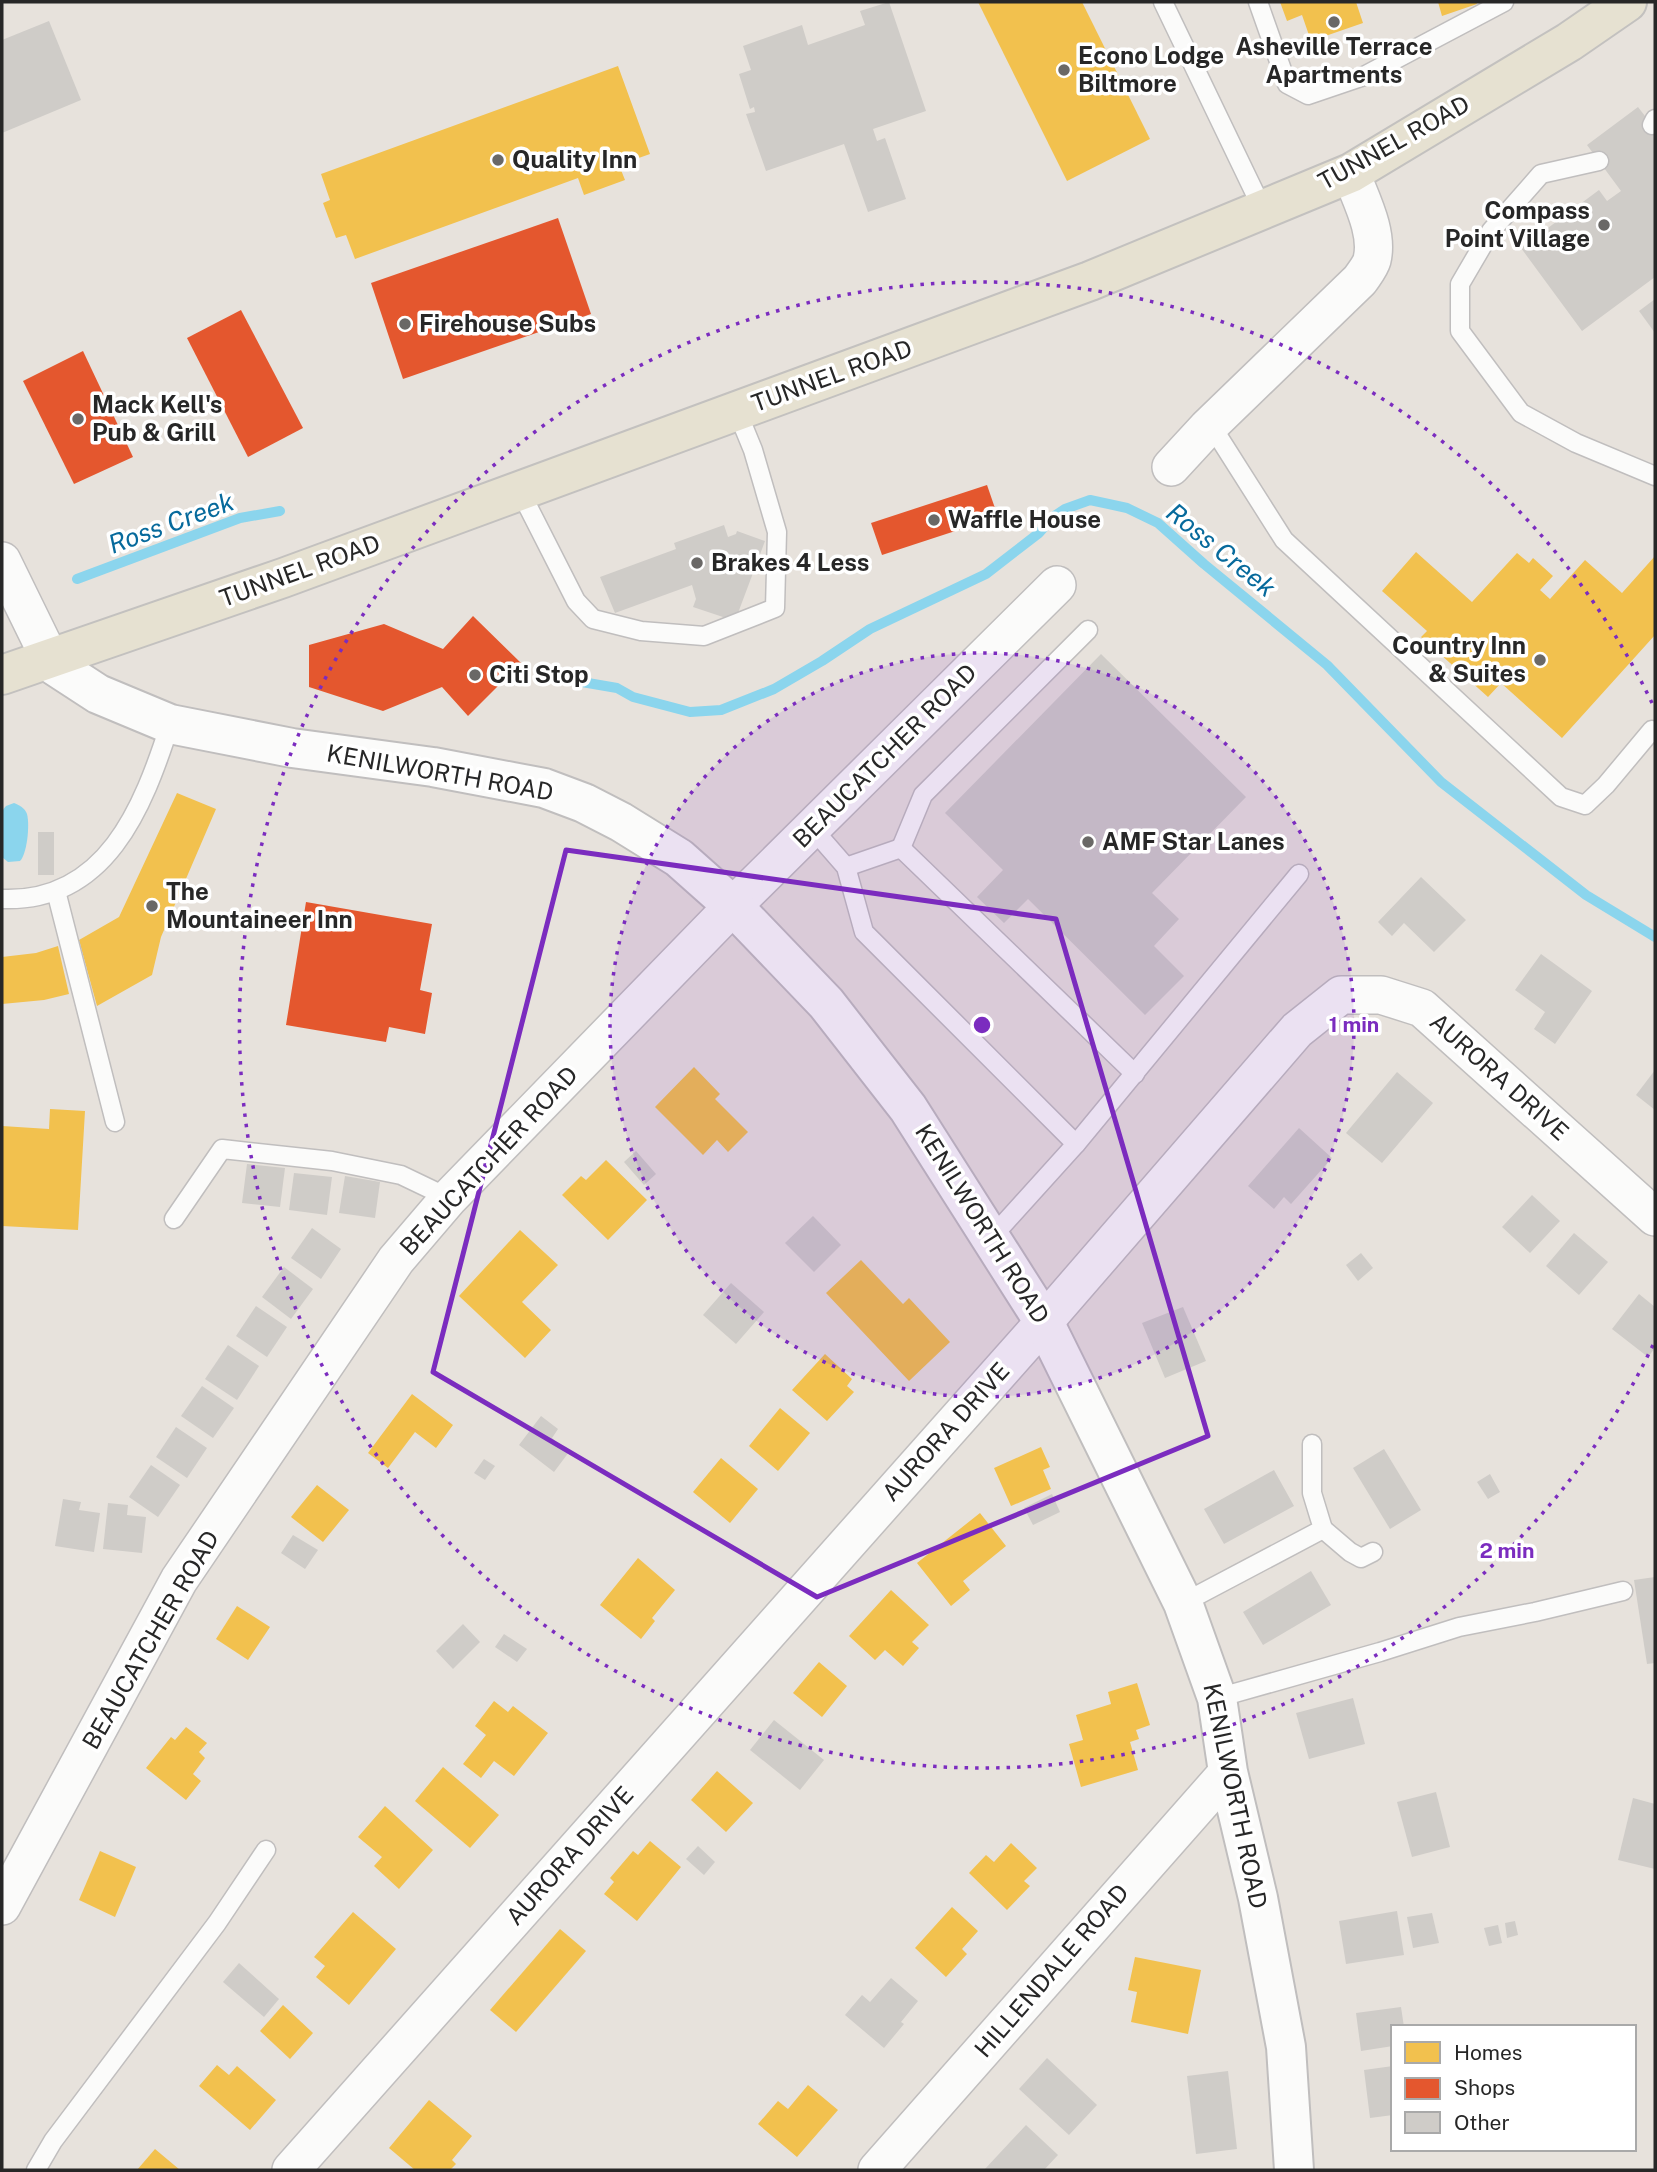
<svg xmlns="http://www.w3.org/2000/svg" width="1657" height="2172" font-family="'Public Sans',sans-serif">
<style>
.water{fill:#8bd5ed}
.homes{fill:#f2c14e}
.shops{fill:#e4572e}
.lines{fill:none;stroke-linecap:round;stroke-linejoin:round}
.stream{stroke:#8bd5ed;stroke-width:10}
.building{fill:#cfccc8}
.lane-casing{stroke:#c0bebe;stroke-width:21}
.street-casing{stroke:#c0bebe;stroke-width:40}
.secondary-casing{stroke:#c0bebe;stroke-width:42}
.primary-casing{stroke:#c3c1bf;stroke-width:42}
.lane{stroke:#fbfbfa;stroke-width:18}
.street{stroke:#fbfbfa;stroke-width:37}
.secondary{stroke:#fbfbfa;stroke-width:38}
.primary{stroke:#e6e1d1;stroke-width:38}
.marked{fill:none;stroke:#7b2cbf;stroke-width:5;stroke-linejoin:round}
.ring{fill:none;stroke:#7b2cbf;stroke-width:3.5;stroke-dasharray:3.5 7}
.poi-dot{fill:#6a6866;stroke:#fff;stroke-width:2.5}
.labels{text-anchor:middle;stroke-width:7;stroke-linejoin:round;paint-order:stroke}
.poi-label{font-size:24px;font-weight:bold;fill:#272727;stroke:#fff;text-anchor:start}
.street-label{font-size:24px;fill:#272727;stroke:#fff}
.water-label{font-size:26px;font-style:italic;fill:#076a9c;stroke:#fff}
.centre{fill:#7b2cbf;stroke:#fff;stroke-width:3.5}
.ring-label{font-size:21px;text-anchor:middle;font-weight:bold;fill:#7b2cbf;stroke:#fff;stroke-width:7;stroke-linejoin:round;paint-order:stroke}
</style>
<rect width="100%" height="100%" fill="#e7e2dc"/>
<path class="water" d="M14,803C19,805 25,808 27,814C30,825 27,854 20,861L8,862L2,857V811L6,806Z"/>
<g class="homes">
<path d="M978,2H1082L1150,139L1067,181Z"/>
<path d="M1280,2H1356L1363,23L1311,41L1302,15L1287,21Z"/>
<path d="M1438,2H1476L1477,4L1442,16Z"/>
<path d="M618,66L650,154L619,165L625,180L584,195L578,178L355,259L346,235L336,238L323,203L330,200L321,174Z"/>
<path d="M1416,552L1472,602L1517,553L1529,563L1533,558L1553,576L1540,590L1550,599L1585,560L1622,593L1655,556V635L1562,738L1501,683L1488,697L1421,637L1427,631L1382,591Z"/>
<path d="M177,793L216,809L161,937L152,975L97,1006L79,940L119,917Z"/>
<path d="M58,946L69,994L44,1000L2,1004V957L36,953Z"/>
<path d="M694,1067L720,1094L715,1099L748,1132L728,1152L717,1140L703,1155L655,1107Z"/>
<path d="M50,1109L85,1111L78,1230L2,1226V1126L49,1129Z"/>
<path d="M606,1160L647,1200L608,1240L562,1195L581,1176L586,1180Z"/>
<path d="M520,1230L558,1265L522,1302L551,1330L525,1358L459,1296Z"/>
<path d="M861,1260L903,1304L909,1298L950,1342L909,1381L826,1293Z"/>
<path d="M825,1354L852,1379L847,1386L854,1392L827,1421L792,1390Z"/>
<path d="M412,1394L453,1425L436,1448L415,1432L388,1468L368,1453Z"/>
<path d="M780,1408L810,1433L778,1471L749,1446Z"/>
<path d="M1041,1447L1050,1467L1043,1470L1051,1489L1011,1506L994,1468Z"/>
<path d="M721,1458L758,1489L730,1523L693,1492Z"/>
<path d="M317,1485L349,1510L323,1542L291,1517Z"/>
<path d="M980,1513L1006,1546L963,1581L970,1590L951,1606L917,1563Z"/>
<path d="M638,1558L675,1590L652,1618L655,1621L641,1639L600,1605Z"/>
<path d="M891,1590L929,1625L912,1642L919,1648L903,1666L885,1650L875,1660L849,1636Z"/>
<path d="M237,1606L270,1627L248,1660L216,1639Z"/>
<path d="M819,1662L847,1686L822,1717L793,1693Z"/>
<path d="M1137,1683L1150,1725L1136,1730L1139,1739L1130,1742L1138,1770L1081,1787L1069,1744L1083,1740L1076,1715L1111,1704L1108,1692Z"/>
<path d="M494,1701L508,1712L513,1706L548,1733L514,1776L494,1761L481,1778L463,1764L486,1735L475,1726Z"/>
<path d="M186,1727L207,1743L199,1752L205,1758L193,1774L201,1781L186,1800L146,1768L171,1737L175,1740Z"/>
<path d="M443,1767L499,1815L470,1848L415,1801Z"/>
<path d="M717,1771L753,1803L726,1832L691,1800Z"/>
<path d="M385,1806L433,1850L399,1889L374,1866L382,1857L358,1837Z"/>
<path d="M650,1841L681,1867L637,1921L604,1894L614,1882L610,1878L633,1851L638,1855Z"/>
<path d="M1011,1843L1037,1868L1024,1881L1030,1886L1007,1910L969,1873L986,1855L994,1862Z"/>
<path d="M100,1851L136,1867L115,1917L79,1900Z"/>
<path d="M952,1907L978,1931L962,1949L967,1954L946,1977L915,1948Z"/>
<path d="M353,1912L396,1949L349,2005L316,1977L325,1966L314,1957Z"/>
<path d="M560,1929L586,1951L516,2032L490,2010Z"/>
<path d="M1135,1957L1201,1970L1188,2034L1131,2022L1137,1992L1128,1990Z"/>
<path d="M283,2005L313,2033L290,2059L260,2031Z"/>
<path d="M217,2065L229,2075L237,2066L276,2100L250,2130L199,2086Z"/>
<path d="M808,2085L838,2110L797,2157L758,2124L778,2101L788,2109Z"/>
<path d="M429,2100L472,2136L452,2160L456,2164L450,2170H415L389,2148Z"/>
<path d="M155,2149L180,2170H137Z"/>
</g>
<g class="shops">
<path d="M558,218L591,314L403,379L371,283Z"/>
<path d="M241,310L303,428L248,457L187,338Z"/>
<path d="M83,351L133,457L74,484L23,381Z"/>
<path d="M987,485L998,517L882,555L871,523Z"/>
<path d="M473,616L521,663L468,716L442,687L383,711L309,687V645L384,624L443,649Z"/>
<path d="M306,902L432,924L420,990L432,993L425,1034L389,1027L386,1042L286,1025Z"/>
</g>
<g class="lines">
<g class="stream">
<path d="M77,579L240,518L280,511"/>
<path d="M582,682L617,688L633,697L690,712L721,710L774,689L822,661L870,629L986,574L1039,533L1053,517L1065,509L1090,500L1127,508L1158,523L1204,564L1327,665L1441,782L1586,895L1655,937"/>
</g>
</g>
<g class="building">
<path d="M889,2L926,111L873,129L877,141L885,138L906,199L868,212L844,144L766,171L746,114L755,112L754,107L750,109L739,74L751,70L743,46L802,25L808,45L865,25L860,11Z"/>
<path d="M49,21L81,100L2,133V40Z"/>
<path d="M1638,107L1655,129V277L1582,331L1521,248L1599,190L1607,201L1621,191L1587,145Z"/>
<path d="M1655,299V333L1639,311Z"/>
<path d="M724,525L728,537L736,534L737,531L765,541L735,621L693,607L696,599L692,585L615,613L600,577L676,549L674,543Z"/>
<path d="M1101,654L1246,797L1152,893L1179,919L1154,946L1184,976L1145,1015L1028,899L1004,923L977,897L1003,870L945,813Z"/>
<rect x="38" y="832" width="16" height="43"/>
<path d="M1421,877L1466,920L1434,952L1404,923L1392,936L1378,922Z"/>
<path d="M1541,954L1592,991L1555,1044L1534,1029L1545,1012L1515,990Z"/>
<path d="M1655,1070V1110L1636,1095Z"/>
<path d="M1397,1072L1433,1103L1382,1163L1346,1133Z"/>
<path d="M1299,1128L1332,1158L1291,1204L1284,1197L1274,1209L1248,1186Z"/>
<path d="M636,1151L656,1174L644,1185L624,1162Z"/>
<path d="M247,1164L285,1168L280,1207L242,1203Z"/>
<path d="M294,1173L332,1177L327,1215L289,1210Z"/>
<path d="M345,1176L380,1182L375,1218L339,1213Z"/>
<path d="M1532,1195L1560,1221L1530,1253L1502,1227Z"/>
<path d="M813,1216L841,1245L814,1272L785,1243Z"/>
<path d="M312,1228L341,1249L321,1279L291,1258Z"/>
<path d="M1574,1233L1608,1262L1579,1295L1546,1266Z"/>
<path d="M1361,1253L1373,1268L1358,1281L1346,1265Z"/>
<path d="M284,1267L313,1289L291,1319L262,1297Z"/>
<path d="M731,1283L764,1312L736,1344L703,1315Z"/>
<path d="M1639,1294L1655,1307V1348L1648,1357L1612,1329Z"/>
<path d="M256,1306L287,1327L267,1357L236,1336Z"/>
<path d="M1183,1307L1206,1361L1165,1378L1142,1323Z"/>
<path d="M228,1345L259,1366L237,1400L205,1379Z"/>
<path d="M202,1386L234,1408L213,1438L181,1416Z"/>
<path d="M541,1416L558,1429L552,1438L569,1452L554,1472L519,1445Z"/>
<path d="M176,1427L207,1448L187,1478L156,1457Z"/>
<path d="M1384,1449L1421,1510L1390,1529L1353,1468Z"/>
<path d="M484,1459L495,1466L485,1480L474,1473Z"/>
<path d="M151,1465L180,1485L158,1517L129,1497Z"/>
<path d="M1274,1470L1294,1506L1224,1544L1204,1509Z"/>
<path d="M1490,1474L1500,1492L1488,1499L1477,1482Z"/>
<path d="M1052,1494L1060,1512L1033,1525L1024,1508Z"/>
<path d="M63,1499L81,1502L79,1510L100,1513L94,1552L55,1546Z"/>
<path d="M108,1503L128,1505L127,1515L146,1517L142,1553L103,1549Z"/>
<path d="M293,1535L318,1550L305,1569L281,1553Z"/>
<path d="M1311,1571L1331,1605L1263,1645L1243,1612Z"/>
<path d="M1655,1577V1663L1647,1664L1634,1580Z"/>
<path d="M463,1624L480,1642L453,1669L436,1651Z"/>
<path d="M504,1634L527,1649L517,1662L495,1647Z"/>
<path d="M1353,1698L1365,1744L1309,1759L1296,1713Z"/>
<path d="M774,1720L824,1760L800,1790L750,1750Z"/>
<path d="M1436,1792L1450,1847L1412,1857L1397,1802Z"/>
<path d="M1633,1798L1655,1804V1869L1618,1860Z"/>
<path d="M698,1846L715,1862L704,1875L686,1859Z"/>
<path d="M1397,1911L1404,1955L1346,1964L1339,1921Z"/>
<path d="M1432,1913L1439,1943L1413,1948L1407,1917Z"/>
<path d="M1515,1921L1518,1935L1507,1938L1505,1923Z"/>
<path d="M1498,1925L1502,1943L1489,1946L1484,1928Z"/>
<path d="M239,1963L279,1999L264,2017L223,1982Z"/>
<path d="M891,1978L918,2001L901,2022L904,2024L884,2048L845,2015L862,1995L870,2002Z"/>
<path d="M1401,2007L1404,2027H1393V2046L1361,2051L1356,2013Z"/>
<path d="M1047,2058L1097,2105L1069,2135L1019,2089Z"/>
<path d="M1393,2066V2115L1370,2118L1364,2070Z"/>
<path d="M1228,2071L1237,2149L1196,2154L1187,2076Z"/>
<path d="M1026,2125L1058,2155L1044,2170H984Z"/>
</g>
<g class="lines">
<g class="lane-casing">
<g id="lane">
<path d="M1163,2L1263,210"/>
<path d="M1258,2L1287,84L1308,95L1364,76L1504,2"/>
<path d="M1652,125L1655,119"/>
<path d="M1599,161L1541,174L1491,231L1460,284V331L1521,413L1576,443L1655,476"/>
<path d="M1211,425L1284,540L1561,797L1585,805L1606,785L1652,730"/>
<path d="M520,491L576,601L593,619L641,631L704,636L775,608L777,532L753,450L737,411"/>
<path d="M812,828L846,867L864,932L1076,1144L991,1238"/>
<path d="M901,848L923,795L1088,630"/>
<path d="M846,867L901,848L1135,1074"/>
<path d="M56,891L115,1122"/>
<path d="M2,899C106,903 143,808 170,724"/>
<path d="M1076,1144L1299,874"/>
<path d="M174,1219L222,1149L332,1161L401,1175L449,1198"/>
<path d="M1323,1529L1350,1552L1361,1558L1373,1552"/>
<path d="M1183,1603L1323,1529L1312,1493V1444"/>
<path d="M1217,1698L1380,1652L1459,1627L1535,1612L1623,1591"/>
<path d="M36,2170L53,2141L217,1923L266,1850"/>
</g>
</g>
<g class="street-casing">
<g id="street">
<path d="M1171,467L1207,428L1360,280C1364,274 1370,267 1372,260C1379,232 1360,198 1351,173"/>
<path d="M2,561L50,659"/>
<path d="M2,1906L179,1580L396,1260L449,1198L733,906L1057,585"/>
<path d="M291,2170L1044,1322L1297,1030L1341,995H1381L1422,1008L1655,1217"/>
<path d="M877,2170L1228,1772"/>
</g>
</g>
<g class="secondary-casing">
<path id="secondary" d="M55,666L98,694L170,724L292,748L433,767L544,788L584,803L621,822L679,858L733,906L826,1003L908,1108L1044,1322L1183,1603L1217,1698L1228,1772L1258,1898L1286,2047L1294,2170"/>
</g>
<g class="primary-casing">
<path id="primary" d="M2,675L283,578L1090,281L1351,173L1569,42L1627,2"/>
</g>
<use href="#lane" class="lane"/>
<use href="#street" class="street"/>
<use href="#secondary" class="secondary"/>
<use href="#primary" class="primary"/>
</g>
<path class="marked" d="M566,850L1056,919L1208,1436L817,1597L433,1372Z"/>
<circle cx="982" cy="1025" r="372" fill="#7b2cbf" fill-opacity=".12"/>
<g class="ring">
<circle cx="982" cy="1025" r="372"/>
<path d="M1653 1345A743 743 0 1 1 1653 705"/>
</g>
<g class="poi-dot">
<circle cx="1334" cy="22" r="7"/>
<circle cx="1064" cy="70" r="7"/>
<circle cx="498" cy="160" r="7"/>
<circle cx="1604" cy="225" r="7"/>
<circle cx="405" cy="324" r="7"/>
<circle cx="78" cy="419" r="7"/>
<circle cx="934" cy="520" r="7"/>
<circle cx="697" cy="563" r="7"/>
<circle cx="1540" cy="660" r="7"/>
<circle cx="475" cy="675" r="7"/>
<circle cx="1088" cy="842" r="7"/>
<circle cx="152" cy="906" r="7"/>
</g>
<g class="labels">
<g class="poi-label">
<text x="1334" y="55" text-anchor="middle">Asheville Terrace<tspan x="1334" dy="28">Apartments</tspan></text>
<text x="1078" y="64">Econo Lodge<tspan x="1078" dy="28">Biltmore</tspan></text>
<text x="512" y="168">Quality Inn</text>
<text x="1590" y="219" text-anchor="end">Compass<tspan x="1590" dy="28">Point Village</tspan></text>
<text x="419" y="332">Firehouse Subs</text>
<text x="92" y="413">Mack Kell's<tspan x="92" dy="28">Pub &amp; Grill</tspan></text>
<text x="948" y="528">Waffle House</text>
<text x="711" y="571">Brakes 4 Less</text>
<text x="1526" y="654" text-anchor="end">Country Inn<tspan x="1526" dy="28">&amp; Suites</tspan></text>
<text x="489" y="683">Citi Stop</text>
<text x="1102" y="850">AMF Star Lanes</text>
<text x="166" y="900">The<tspan x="166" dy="28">Mountaineer Inn</tspan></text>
</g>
<g class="street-label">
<text transform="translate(1394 143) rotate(-29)" y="8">TUNNEL ROAD</text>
<text transform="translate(832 376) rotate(-20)" y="8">TUNNEL ROAD</text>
<text transform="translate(300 571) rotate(-20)" y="8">TUNNEL ROAD</text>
<text transform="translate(885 756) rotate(-45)" y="8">BEAUCATCHER ROAD</text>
<text transform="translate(440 773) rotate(10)" y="8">KENILWORTH ROAD</text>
<text transform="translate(1499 1077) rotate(42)" y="8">AURORA DRIVE</text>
<text transform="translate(489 1161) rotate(-47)" y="8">BEAUCATCHER ROAD</text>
<text transform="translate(982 1224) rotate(58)" y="8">KENILWORTH ROAD</text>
<text transform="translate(946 1432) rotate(-48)" y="8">AURORA DRIVE</text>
<text transform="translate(151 1640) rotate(-60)" y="8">BEAUCATCHER ROAD</text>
<text transform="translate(1235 1796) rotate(78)" y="8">KENILWORTH ROAD</text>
<text transform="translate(570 1856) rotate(-48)" y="8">AURORA DRIVE</text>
<text transform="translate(1052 1971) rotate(-49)" y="8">HILLENDALE ROAD</text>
</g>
<g class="water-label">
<text transform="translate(171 523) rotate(-20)" y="9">Ross Creek</text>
<text transform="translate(1221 550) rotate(39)" y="9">Ross Creek</text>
</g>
</g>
<circle cx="982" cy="1025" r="10" class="centre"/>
<g class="ring-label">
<text x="1354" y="1032">1 min</text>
<text x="1507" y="1558">2 min</text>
</g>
<rect width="1657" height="2172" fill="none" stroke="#272727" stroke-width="7"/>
<rect x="1391" y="2025" width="245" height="126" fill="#ffffff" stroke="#a9a9a9" stroke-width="2"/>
<rect x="1405" y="2042" width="35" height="21" fill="#f2c14e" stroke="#a9a9a9" stroke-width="2"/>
<text x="1454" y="2060" font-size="21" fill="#272727">Homes</text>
<rect x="1405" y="2078" width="35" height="21" fill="#e4572e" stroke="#a9a9a9" stroke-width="2"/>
<text x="1454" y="2095" font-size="21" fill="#272727">Shops</text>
<rect x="1405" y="2112" width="35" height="21" fill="#cfccc8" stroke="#a9a9a9" stroke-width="2"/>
<text x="1454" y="2130" font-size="21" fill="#272727">Other</text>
</svg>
